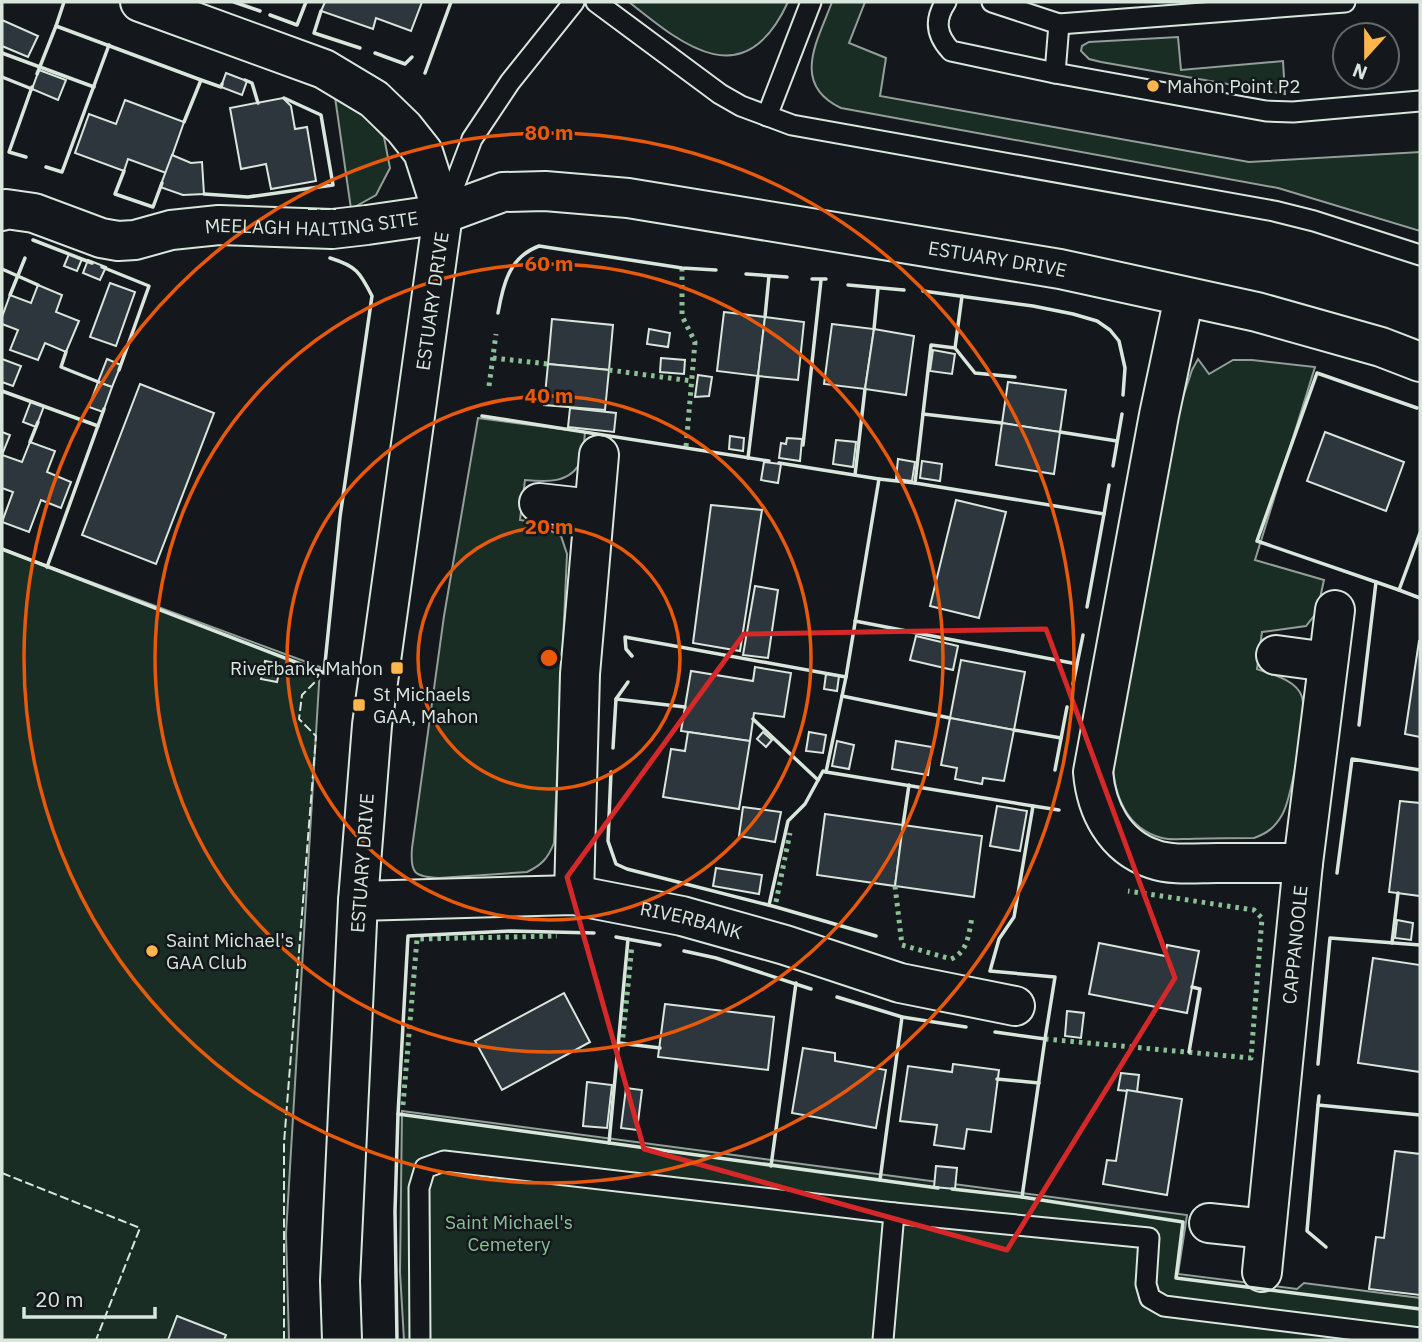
<svg xmlns="http://www.w3.org/2000/svg" width="1422" height="1342" font-family="'IBM Plex Sans',sans-serif">
<style>
.green{fill:#1a2d24;stroke:#939e99;stroke-width:2}
.building{fill:#2c363c;stroke:#d8e6dc;stroke-width:2}
.lines{fill:none;stroke-linecap:round;stroke-linejoin:round}
.lane-casing{stroke:#d8e6dc;stroke-width:23}
.street-casing{stroke:#d8e6dc;stroke-width:42}
.lane{stroke:#14181c;stroke-width:19}
.street{stroke:#14181c;stroke-width:38}
.hedge{stroke:#8ac095;stroke-width:5;stroke-dasharray:3.5 5;stroke-linecap:butt}
.fence{stroke:#d8e6dc;stroke-width:2;stroke-dasharray:9 3.5;stroke-linecap:butt}
.wall{stroke:#d8e6dc;stroke-width:3.5}
.marked{fill:none;stroke:#d62828;stroke-width:5;stroke-linejoin:round}
.ring{fill:none;stroke:#e8590c;stroke-width:3.5}
.poi-dot{fill:#ffb74d;stroke:#14181c;stroke-width:2.5}
.labels{text-anchor:middle;stroke-width:5;stroke-linejoin:round;paint-order:stroke}
.poi-label{font-size:19px;fill:#d8e6dc;stroke:#14181c;text-anchor:start}
.street-label{font-size:19px;fill:#d8e6dc;stroke:#14181c}
.park-label{font-size:19px;fill:#8ac095;stroke:#14181c}
.centre{fill:#e8590c;stroke:#14181c;stroke-width:3.5}
.ring-label{font-size:21px;text-anchor:middle;font-weight:bold;fill:#e8590c;stroke:#14181c;stroke-width:5;stroke-linejoin:round;paint-order:stroke}
</style>
<rect width="100%" height="100%" fill="#14181c"/>
<g class="green">
<path d="M629,2H788C745,95 686,48 629,2Z"/>
<path d="M832,2H865L849,43L886,58L880,96L1249,162L1420,152V231L1278,188L841,108C790,84 818,40 832,2Z"/>
<path d="M1178,37L1181,70L1283,61L1285,94L1101,62L1089,59L1081,51L1082,46L1089,42Z"/>
<path d="M335,97L358,109L384,137L390,168L376,195L351,209Z"/>
<path d="M1198,359L1209,374L1233,360H1252L1315,367L1255,560L1324,580L1317,612L1306,626L1262,632L1257,669C1271,674 1297,680 1302,697C1307,713 1291,800 1282,815C1275,827 1268,833 1254,838C1233,838 1211,838 1189,839C1180,839 1170,840 1162,838C1127,829 1113,795 1113,762L1180,406L1192,370Z"/>
<path d="M478,418L585,432C584,441 584,453 581,461C570,484 546,482 525,480L520,520L533,522L561,536L567,554L554,843C548,858 542,865 527,872L439,878C414,877 410,873 412,848L444,616Z"/>
<path d="M2,549L320,667L286,1234L289,1340H2Z"/>
<path d="M402,1111L1187,1215L1178,1274L1297,1289L1304,1283L1420,1298V1340H404L400,1272Z"/>
</g>
<g class="building">
<path d="M325,2H422L411,31L376,18L373,29L321,11Z"/>
<path d="M2,20L38,36L28,57L2,46Z"/>
<path d="M39,70L66,80L58,100L32,89Z"/>
<path d="M226,73L247,81L242,95L221,87Z"/>
<path d="M283,98L291,106L295,129L307,127L316,181L271,189L266,164L241,169L230,108Z"/>
<path d="M125,100L184,122L166,173L128,159L124,171L75,153L89,114L116,124Z"/>
<path d="M172,155L191,163L202,162L204,194L183,195L160,187Z"/>
<path d="M69,254L82,259L77,271L64,266Z"/>
<path d="M88,260L106,267L100,280L83,273Z"/>
<path d="M110,283L135,292L116,346L90,337Z"/>
<path d="M38,285L62,295L56,312L79,321L66,352L45,343L38,360L10,350L18,330L2,324V317L10,295L31,303Z"/>
<path d="M724,312L765,317L758,376L717,371Z"/>
<path d="M765,317L804,322L798,380L758,376Z"/>
<path d="M552,319L613,325L609,370L548,364Z"/>
<path d="M832,324L874,329L865,389L824,384Z"/>
<path d="M649,329L670,333L668,347L647,344Z"/>
<path d="M874,329L914,336L906,395L865,389Z"/>
<path d="M933,350L955,354L952,374L930,371Z"/>
<path d="M661,358L685,360L684,374L660,372Z"/>
<path d="M2,359L21,366L13,386L2,382Z"/>
<path d="M107,359L121,365L112,387L98,382Z"/>
<path d="M548,364L609,370L605,410L544,405Z"/>
<path d="M698,375L712,377L709,396L695,397Z"/>
<path d="M98,382L112,387L103,412L89,407Z"/>
<path d="M1008,382L1066,390L1060,432L1002,423Z"/>
<path d="M140,384L214,413L156,564L82,535Z"/>
<path d="M31,401L44,406L36,427L23,422Z"/>
<path d="M570,408L616,413L614,432L568,427Z"/>
<path d="M1002,423L1060,432L1054,474L996,465Z"/>
<path d="M2,432L10,435L2,455L22,462L30,442L55,451L47,472L71,482L61,508L41,500L29,532L2,522L13,492L2,488Z"/>
<path d="M1325,432L1404,462L1386,511L1307,481Z"/>
<path d="M730,436L744,438L743,451L729,449Z"/>
<path d="M787,438L802,439L800,461L779,458L781,443L786,444Z"/>
<path d="M836,440L856,442L853,467L833,464Z"/>
<path d="M898,459L915,462L912,481L896,479Z"/>
<path d="M922,461L942,464L940,481L920,478Z"/>
<path d="M764,462L781,464L778,483L761,480Z"/>
<path d="M956,500L1006,512L979,618L930,606Z"/>
<path d="M711,505L762,510L740,651L693,643Z"/>
<path d="M755,586L778,590L768,658L743,655Z"/>
<path d="M916,636L958,646L953,670L910,660Z"/>
<path d="M1419,641H1420V737L1405,734Z"/>
<path d="M961,660L1025,672L1014,730L950,718Z"/>
<path d="M265,661L281,664L277,682L261,679Z"/>
<path d="M755,667L791,673L784,717L754,713L750,741L681,731L691,671L753,681Z"/>
<path d="M826,674L839,676L837,691L824,689Z"/>
<path d="M950,718L1014,730L1004,781L983,778L982,784L955,779L957,768L941,765Z"/>
<path d="M688,732L750,741L739,809L663,797L671,749L685,751Z"/>
<path d="M763,732L772,740L766,747L757,739Z"/>
<path d="M809,732L826,735L823,753L806,751Z"/>
<path d="M837,741L854,745L849,769L832,766Z"/>
<path d="M896,741L932,747L928,775L892,769Z"/>
<path d="M1400,801L1420,803V896L1389,892Z"/>
<path d="M997,806L1027,811L1020,851L990,846Z"/>
<path d="M743,807L781,812L775,842L739,836Z"/>
<path d="M825,814L903,825L895,886L817,875Z"/>
<path d="M903,825L982,836L974,897L895,886Z"/>
<path d="M716,868L762,875L759,894L713,886Z"/>
<path d="M1397,920L1413,923L1411,940L1395,938Z"/>
<path d="M1099,943L1165,956L1167,945L1199,951L1187,1013L1089,994Z"/>
<path d="M1373,958L1420,965V1072L1358,1063Z"/>
<path d="M564,993L590,1042L502,1090L475,1041Z"/>
<path d="M665,1004L774,1017L768,1070L658,1057Z"/>
<path d="M1067,1011L1084,1013L1081,1038L1065,1036Z"/>
<path d="M803,1048L835,1053V1061L886,1070L876,1128L792,1113Z"/>
<path d="M953,1064L999,1070L991,1132L967,1129L964,1149L934,1145L937,1125L900,1121L908,1066L952,1072Z"/>
<path d="M1121,1073L1139,1075L1137,1092L1118,1090Z"/>
<path d="M587,1082L612,1085L607,1128L583,1126Z"/>
<path d="M626,1088L642,1090L637,1130L621,1128Z"/>
<path d="M1127,1090L1182,1099L1167,1195L1103,1184L1107,1160L1116,1161Z"/>
<path d="M1395,1151L1420,1154V1295L1369,1289L1376,1237L1384,1238Z"/>
<path d="M936,1166L957,1168L955,1189L934,1187Z"/>
<path d="M177,1316L226,1335L224,1340H168Z"/>
</g>
<g class="lines">
<g class="lane-casing">
<g id="lane">
<path d="M596,2L720,94L741,106L792,125L1274,211L1314,221L1420,255"/>
<path d="M946,2C934,20 936,35 951,51L1055,73L1266,111L1293,112L1420,101"/>
<path d="M992,2L1059,24L1345,2"/>
<path d="M1055,73L1059,24"/>
<path d="M767,116L811,2"/>
<path d="M445,210L472,139L510,82L574,2"/>
<path d="M420,1340L419,1188L425,1168L444,1161L894,1213L1149,1238L1146,1284L1150,1298L1164,1306L1420,1338"/>
<path d="M883,1340L894,1213"/>
</g>
</g>
<g class="street-casing">
<g id="street">
<path d="M140,2L324,69L374,99L404,128L423,152L443,214L372,725L358,901L340,1281L342,1340"/>
<path id="s1" d="M2,211L6,209L34,213L101,238L118,241L135,240L171,230L219,225L332,229L367,225L443,214L503,192L545,191L628,198L1060,269L1257,312L1381,347L1420,362"/>
<path d="M1184,297L1159,415L1093,772C1096,809 1114,846 1153,859C1172,866 1197,863 1217,863C1245,863 1274,863 1303,863"/>
<path d="M539,503L593,509"/>
<path d="M1276,655L1328,662"/>
<path d="M574,895L580,674L599,455"/>
<path id="s2" d="M358,901L574,895L682,916L785,945L900,983L1015,1006"/>
<path d="M1209,1223L1266,1229"/>
<path id="s3" d="M1262,1272L1303,863L1335,610"/>
</g>
</g>
<use href="#lane" class="lane"/>
<use href="#street" class="street"/>
<g class="hedge">
<path d="M682,268V316L695,342L686,447"/>
<path d="M493,358L548,364"/>
<path d="M609,370L692,381"/>
<path d="M489,386L496,334"/>
<path d="M895,886L902,945L951,959C968,952 969,933 972,917"/>
<path d="M776,902L790,833"/>
<path d="M1045,1039L1251,1058L1262,918L1254,910L1128,891"/>
<path d="M622,1046L632,945"/>
<path d="M403,1105L417,939L557,936"/>
</g>
<g class="fence">
<path d="M308,209H336"/>
<path d="M2,1173L140,1228L96,1340"/>
<path d="M284,1340V1143L316,736L299,719L302,695L318,679"/>
</g>
<g class="wall">
<path d="M234,2L260,11"/>
<path d="M321,11L314,33L360,48"/>
<path d="M270,15L297,25L306,2"/>
<path d="M56,26L64,2"/>
<path d="M2,53L94,87"/>
<path d="M375,53L405,64L412,57"/>
<path d="M425,73L451,2"/>
<path d="M37,74L56,26L201,80L221,87L222,84"/>
<path d="M2,77L32,89"/>
<path d="M245,80L252,83L258,103"/>
<path d="M184,122L201,80"/>
<path d="M26,157L9,152L32,87"/>
<path d="M46,167L62,172L109,45"/>
<path d="M124,171L115,194L153,207L162,183"/>
<path d="M204,194L248,197L333,185L321,115L284,98"/>
<path d="M33,240L92,263"/>
<path d="M102,267L149,286L119,370"/>
<path d="M2,269L38,285"/>
<path d="M746,274L787,277"/>
<path d="M812,279H826"/>
<path d="M848,285L904,290"/>
<path d="M923,291L1033,306L1073,314L1097,321L1110,330L1119,341L1125,368L1123,395"/>
<path d="M10,295L25,258"/>
<path d="M962,296L955,348L931,345L915,483L1104,514L1109,485"/>
<path d="M498,313C503,285 509,257 539,246L682,268L716,270"/>
<path d="M765,317L769,276"/>
<path d="M874,329L878,288"/>
<path d="M955,348L975,373L1015,377"/>
<path d="M66,352L61,367L101,383"/>
<path d="M2,391L98,426"/>
<path d="M923,414L1002,423"/>
<path d="M482,416L769,461"/>
<path d="M1060,432L1117,441"/>
<path d="M30,442L38,422"/>
<path d="M803,445L821,280"/>
<path d="M748,458L758,376"/>
<path d="M1113,466L1122,414"/>
<path d="M855,475L865,389"/>
<path d="M879,479L915,483"/>
<path d="M1420,533L1399,590L1420,598"/>
<path d="M2,549L324,673L340,517L372,296C360,272 356,266 330,258"/>
<path d="M47,567L104,409"/>
<path d="M1376,582L1257,541L1317,373L1417,408"/>
<path d="M1087,607L1104,514"/>
<path d="M855,621L1077,664"/>
<path d="M632,656L626,649L625,637L846,677"/>
<path d="M1073,684L1083,635"/>
<path d="M842,696L950,718"/>
<path d="M616,699L628,682"/>
<path d="M753,719L818,780"/>
<path d="M1359,725L1376,582L1399,590"/>
<path d="M1014,730L1061,738"/>
<path d="M613,748L616,699L685,707"/>
<path d="M1055,770L1067,707"/>
<path d="M611,772L608,841L616,864L627,869L776,907L876,936"/>
<path d="M826,772L1033,806L1014,917L999,939L990,971L1055,977L1045,1039"/>
<path d="M1033,806L1059,810"/>
<path d="M903,825L909,785"/>
<path d="M1337,873L1352,759L1420,770"/>
<path d="M769,905L788,821L805,804L823,771L826,772L846,677L879,479L779,463"/>
<path d="M616,937L660,945"/>
<path d="M1392,943L1398,893"/>
<path d="M684,951L716,958L811,989"/>
<path d="M837,997L902,1017L966,1027"/>
<path d="M995,1032L1045,1039L1022,1197"/>
<path d="M619,1043L660,1048"/>
<path d="M1189,1052L1200,989L1192,987"/>
<path d="M1318,1064L1330,938L1420,945"/>
<path d="M997,1079L1039,1083"/>
<path d="M1319,1096L1318,1105L1420,1115"/>
<path d="M1318,1105L1307,1231L1326,1247"/>
<path d="M398,1114L408,936L511,931L594,933"/>
<path d="M609,1143L628,939"/>
<path d="M771,1166L796,983"/>
<path d="M880,1180L902,1017"/>
<path d="M952,1189L1022,1197L1183,1222L1176,1278L1420,1309"/>
<path d="M397,1340L395,1211L398,1114L938,1188"/>
</g>
</g>
<path class="marked" d="M1046,629L1175,978L1007,1250L644,1149L567,877L744,634Z"/>
<g class="ring">
<circle cx="549" cy="658" r="131"/>
<circle cx="549" cy="658" r="262"/>
<circle cx="549" cy="658" r="394"/>
<circle cx="549" cy="658" r="525"/>
</g>
<g class="poi-dot">
<circle cx="1153" cy="86" r="7"/>
<rect x="390" y="661" width="14" height="14" rx="3.5"/>
<rect x="352" y="698" width="14" height="14" rx="3.5"/>
<circle cx="152" cy="951" r="7"/>
</g>
<g class="labels">
<g class="poi-label">
<text x="1167" y="93">Mahon Point P2</text>
<text x="383" y="675" text-anchor="end">Riverbank, Mahon</text>
<text x="373" y="701">St Michaels<tspan x="373" dy="22">GAA, Mahon</tspan></text>
<text x="166" y="947">Saint Michael's<tspan x="166" dy="22">GAA Club</tspan></text>
</g>
<g class="street-label">
<text dy="7" stroke="none"><textPath href="#s1" startOffset="317">MEELAGH HALTING SITE</textPath></text>
<text dy="7" stroke="none"><textPath href="#s1" startOffset="1013">ESTUARY DRIVE</textPath></text>
<text transform="translate(432 301) rotate(-82)" y="7">ESTUARY DRIVE</text>
<text transform="translate(362 863) rotate(-86)" y="7">ESTUARY DRIVE</text>
<text dy="7" stroke="none"><textPath href="#s2" startOffset="336">RIVERBANK</textPath></text>
<text dy="7" stroke="none"><textPath href="#s3" startOffset="329">CAPPANOOLE</textPath></text>
</g>
<g class="park-label">
<text x="509" y="1229">Saint Michael's<tspan x="509" dy="22">Cemetery</tspan></text>
</g>
</g>
<circle cx="549" cy="658" r="10" class="centre"/>
<g class="ring-label">
<text x="549" y="140">80 m</text>
<text x="549" y="271">60 m</text>
<text x="549" y="403">40 m</text>
<text x="549" y="534">20 m</text>
</g>
<rect width="1422" height="1342" fill="none" stroke="#d8e6dc" stroke-width="7"/>
<g transform="translate(1366 56) rotate(201)"><circle r="33" fill="#14181c" stroke="#626a69" stroke-width="2"/>
<path d="M0-5L12 26L0 18L-12 26Z" fill="#ffb74d"/>
<text y="-10" font-size="19" font-weight="bold" text-anchor="middle" fill="#d8e6dc">N</text>
</g>
<path d="M24 1307v10h131v-10" fill="none" stroke="#d8e6dc" stroke-width="3.5"/>
<text x="35" y="1307" font-size="21" fill="#d8e6dc" stroke="#14181c" stroke-width="5" paint-order="stroke">20 m</text>
</svg>
